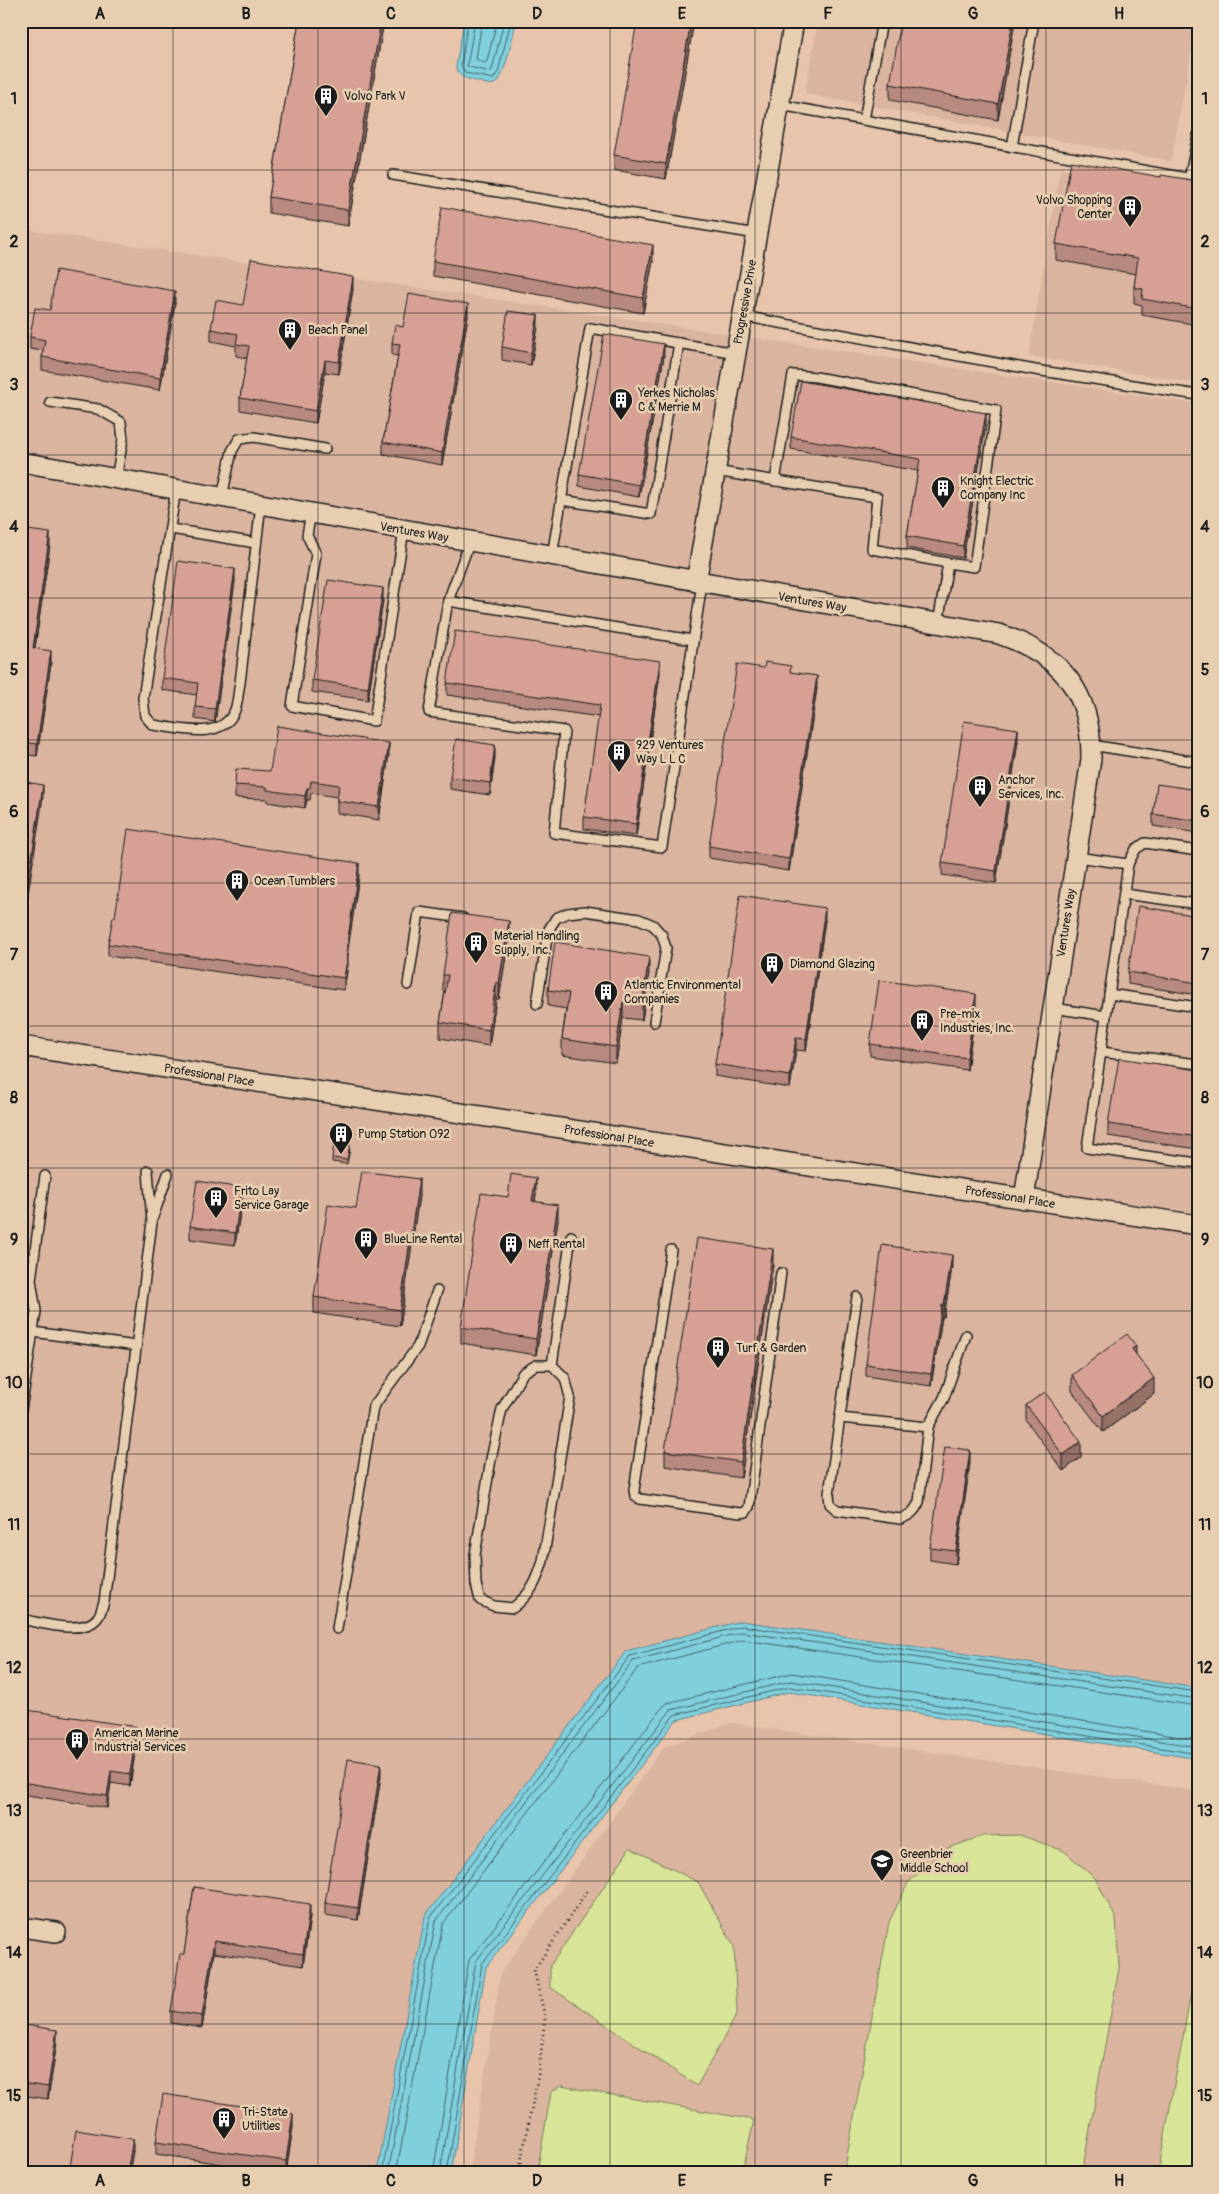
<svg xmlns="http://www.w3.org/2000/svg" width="1219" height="2194" font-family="Pangolin,sans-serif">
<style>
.built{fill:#dab49f}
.green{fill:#d8e598;stroke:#7a805a}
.water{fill:#80cfdd;stroke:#588790}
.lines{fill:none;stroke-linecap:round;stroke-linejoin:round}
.shore{stroke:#446469;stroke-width:1}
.lane-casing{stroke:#1c1c1c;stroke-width:12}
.street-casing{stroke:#1c1c1c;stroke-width:22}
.path{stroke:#1c1c1c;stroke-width:3;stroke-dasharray:1 4;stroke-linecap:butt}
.lane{stroke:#e8ceb0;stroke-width:9}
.street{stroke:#e8ceb0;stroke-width:19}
.wall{fill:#b88a7f;stroke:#1c1c1c}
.shaded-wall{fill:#967168;stroke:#1c1c1c}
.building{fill:#d6a194;stroke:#1c1c1c}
.grid{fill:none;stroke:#1c1c1c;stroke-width:1;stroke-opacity:0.55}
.labels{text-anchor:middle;stroke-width:5;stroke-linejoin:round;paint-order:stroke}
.poi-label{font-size:12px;fill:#1c1c1c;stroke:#e8ceb0;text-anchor:start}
.street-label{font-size:12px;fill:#1c1c1c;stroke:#e8ceb0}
.neatline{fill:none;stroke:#1c1c1c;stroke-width:2}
.grid-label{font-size:16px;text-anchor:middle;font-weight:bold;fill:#1c1c1c}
</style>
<rect width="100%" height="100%" fill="#e7c4ab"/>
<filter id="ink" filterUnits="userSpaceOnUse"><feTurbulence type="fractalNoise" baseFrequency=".02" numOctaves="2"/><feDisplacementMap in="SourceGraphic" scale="10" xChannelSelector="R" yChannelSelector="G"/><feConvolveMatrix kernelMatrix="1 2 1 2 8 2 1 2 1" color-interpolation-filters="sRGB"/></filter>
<g filter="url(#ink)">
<g class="built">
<path d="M818,21H1197L1171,161L805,94Z"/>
<path d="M1060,169L1198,192V384L1029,356Z"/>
<path d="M21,229L1198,404V1688L741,1621L425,1916L377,2173H21Z"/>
<path d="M730,1723L1198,1791V2173H469L501,1972L664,1747Z"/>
</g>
<g class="green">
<path d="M1020,1835L1064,1851L1096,1879L1116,1919L1119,1968L1082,2173H844L889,1922L908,1883L943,1850L982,1836Z"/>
<path d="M630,1848L698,1882L734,1946L737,2014L697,2086L550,1987V1966Z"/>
<path d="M1198,1955V2173H1158Z"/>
<path d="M561,2086L754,2120L742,2173H537L551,2092Z"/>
</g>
<g class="water">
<path d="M464,21H516C514,31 504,81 495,84C489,86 478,81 472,80C462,77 458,76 456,66Z"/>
<path d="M741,1621L1198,1688V1759L789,1692L676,1720L486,1967L451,2173H377L425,1916L626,1651Z"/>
</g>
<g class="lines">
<g class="shore">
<path d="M468,21L461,65L465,73L493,79L498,72L511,21"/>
<path d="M475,21L467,66L489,72L492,70L504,21"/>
<path d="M482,21L476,59L484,63L487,61L497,21"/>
<path d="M382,2173L430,1918L630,1656L742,1626L1198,1692"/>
<path d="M388,2173L436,1921L633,1661L742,1632L1198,1699"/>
<path d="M396,2173L443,1924L638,1668L743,1640L1198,1706"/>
<path d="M433,2173L469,1960L661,1709L667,1703L792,1673L1198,1740"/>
<path d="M440,2173L476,1961L671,1710L791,1681L1198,1747"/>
<path d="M447,2173L482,1964L674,1715L790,1687L1198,1754"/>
</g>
<g class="lane-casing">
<g id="lane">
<path d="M780,105L1198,180"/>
<path d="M864,120L882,21"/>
<path d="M1012,147L1034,21"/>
<path d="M393,175L757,234"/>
<path d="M1189,180L1198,135"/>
<path d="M742,316L1035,370L1198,395"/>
<path d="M50,402L98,409L121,422L123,439L116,479"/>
<path d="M715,471L877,497L872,549L948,563L938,624"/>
<path d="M775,481L793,375L816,377L996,410L974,567L948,563"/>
<path d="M176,489L143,698L145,716L153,725C179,728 222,742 235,710C238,702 238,692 240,683L261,504"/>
<path d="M222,497L232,451L239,439L254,437L325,449"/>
<path d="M561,500L651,514L679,343"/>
<path d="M311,513L307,535L316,554L292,706L374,721L404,530"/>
<path d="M171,529L256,543"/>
<path d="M470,541L448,601L429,712L564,731L554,833L662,847L702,583"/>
<path d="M552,556L590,328L736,353"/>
<path d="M448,601L693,640"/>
<path d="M1091,745L1198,762"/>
<path d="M1076,857L1128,864L1087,1148L1198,1163"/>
<path d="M1128,864L1136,849L1145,843L1198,851"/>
<path d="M1124,894L1198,904"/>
<path d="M408,985L419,912L463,918"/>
<path d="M1109,994L1198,1007"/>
<path d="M537,1004L548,931L556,918L568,913L585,911L639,919L653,925L662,935L666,948L654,1022"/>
<path d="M1053,1008L1106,1016"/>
<path d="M1101,1052L1198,1064"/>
<path d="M153,1217L168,1174"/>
<path d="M671,1250L634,1490L635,1496L640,1499L740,1513L746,1512L749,1507L781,1273"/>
<path d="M857,1297L829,1494L830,1504L837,1510L900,1519C911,1515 915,1511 919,1502L928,1427L944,1398L966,1335"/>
<path d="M33,1332L136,1346"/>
<path d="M552,1365H536L523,1373L502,1409L491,1459L475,1555L476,1584L480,1600L494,1606L513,1608C531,1593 536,1584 543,1561L570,1397L565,1378L552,1365L571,1236"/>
<path d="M21,1410L36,1311L31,1280L45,1176"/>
<path d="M840,1418L928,1427"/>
<path d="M21,1619C41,1623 85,1636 98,1617C101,1613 102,1607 104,1602L152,1222L148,1171"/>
<path d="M337,1629L373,1407L418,1346L437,1291"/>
</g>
</g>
<g class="street-casing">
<g id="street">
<path d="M21,462L999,634C1061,655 1092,692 1091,759L1024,1199"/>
<path d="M696,582L794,21"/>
<path d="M21,1046L1198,1225"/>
<path d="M21,1927L56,1932"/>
</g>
</g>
<path class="path" d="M521,2173V2161L539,2071L545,2017L534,1970L587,1891"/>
<use href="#lane" class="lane"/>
<use href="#street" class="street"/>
</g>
<g class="wall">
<path d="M299,21H384L348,226L269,213V197Z"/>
<path d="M694,21L666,179L614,170V155Z"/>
<path d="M1015,21L998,120L890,100V84Z"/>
<path d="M1161,177L1198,181V325L1142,315V305L1134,303V287L1136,274L1056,260V244Z"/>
<path d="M433,261H653L643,313L433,276Z"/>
<path d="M353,289L339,374L325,372L316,423L240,410V398L247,358L236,356V346L211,341V329L243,305Z"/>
<path d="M175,303L160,390L42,370V357L43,351L30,349V337L50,310Z"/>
<path d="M468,316L442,465L383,454V442L398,356L392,355V343L403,327Z"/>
<path d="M538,327L531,365L502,360V347Z"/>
<path d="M664,356L639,497L579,486V474Z"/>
<path d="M986,425L963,558L907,548V536L918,471L791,449V437Z"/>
<path d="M21,529L50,545L35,648L51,663L37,756L21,754Z"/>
<path d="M235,581L215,722L195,719V707L197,695L162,690V678Z"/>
<path d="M383,600L368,700L312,692V680Z"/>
<path d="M791,672L817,688L789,871L709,858V846Z"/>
<path d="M660,673L636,836L584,829V817L599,717L447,695V683Z"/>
<path d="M1018,741L996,883L942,875V863Z"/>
<path d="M389,755L379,820L337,813V797L311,793L310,800H307L305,808L267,802V799L235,798V785L270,771Z"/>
<path d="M495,757L490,795L450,789V777Z"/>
<path d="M1198,790V833L1153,826V814Z"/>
<path d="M359,875L347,953L348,965L344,990L108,956V944L115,917Z"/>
<path d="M1198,916V995L1128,984V972Z"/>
<path d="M825,920L806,1051L796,1050L790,1088L715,1076V1064Z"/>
<path d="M509,937L499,999H496L489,1046L440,1038V1022L445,991H443V975Z"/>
<path d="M649,973L642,1020L623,1018L616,1063L562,1055V1039L566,1009L548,1006V990Z"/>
<path d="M976,1006L967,1070L870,1056V1044Z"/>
<path d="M1198,1070V1149L1108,1136V1124Z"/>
<path d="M350,1149L347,1164L332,1162V1158Z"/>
<path d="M536,1194L535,1201L558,1220L536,1355L461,1343V1327L508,1197Z"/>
<path d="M419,1195L400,1326L314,1313V1297L356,1208Z"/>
<path d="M242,1200L235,1245L190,1239V1226Z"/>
<path d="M773,1265L741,1478L665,1466V1451Z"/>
<path d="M952,1267L944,1317H942L931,1386L866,1376V1364Z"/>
<path d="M1136,1355L1154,1394L1103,1432L1072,1391V1375Z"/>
<path d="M1026,1405L1081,1457L1063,1471L1026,1420Z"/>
<path d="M970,1462L956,1564L930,1560V1548Z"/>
<path d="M21,1709L137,1739L130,1786L111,1783L107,1808L21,1794Z"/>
<path d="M381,1776L358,1920L325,1915V1903Z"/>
<path d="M194,1887L310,1916L303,1966L214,1953L202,2028L171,2023V2011L184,1954Z"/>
<path d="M21,2021L25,2025L57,2042L48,2099L21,2095Z"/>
<path d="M293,2126L286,2173H281L156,2154V2142Z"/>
<path d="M133,2151L129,2173H70V2167Z"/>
</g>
<g class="shaded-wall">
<path d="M381,21H384L348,226V210Z"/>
<path d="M691,21H694L666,179V164Z"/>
<path d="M1013,21H1015L998,120V104Z"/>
<path d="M653,245V261L643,313V298Z"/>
<path d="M353,277V289L339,374V362Z"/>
<path d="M175,291V303L160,390V378Z"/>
<path d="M468,304V316L442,465V453Z"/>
<path d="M538,315V327L531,365V353Z"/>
<path d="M664,344V356L639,497V485Z"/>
<path d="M325,360V372L316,423V411Z"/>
<path d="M986,413V425L963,558V546Z"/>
<path d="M50,533V545L33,660V648Z"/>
<path d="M235,569V581L215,722V709Z"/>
<path d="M383,588V600L368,700V688Z"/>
<path d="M51,651V663L37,756V744Z"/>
<path d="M660,661V673L636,836V824Z"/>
<path d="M817,676V688L789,871V859Z"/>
<path d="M1018,729V741L996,883V871Z"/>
<path d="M389,743V755L379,820V807Z"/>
<path d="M495,745V757L490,795V783Z"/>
<path d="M43,785V797L21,940V928Z"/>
<path d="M307,788V800L305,808V796Z"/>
<path d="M359,863V875L346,964V952Z"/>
<path d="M825,908V920L806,1051V1039Z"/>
<path d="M509,921V937L499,999V983Z"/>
<path d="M348,953V965L344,990V978Z"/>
<path d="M649,957V973L642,1020V1004Z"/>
<path d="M496,983V999L489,1046V1030Z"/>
<path d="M976,994V1006L967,1070V1058Z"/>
<path d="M623,1002V1018L616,1063V1047Z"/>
<path d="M796,1038V1050L790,1088V1076Z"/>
<path d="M536,1178V1194L532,1216V1201Z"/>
<path d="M419,1179V1195L400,1326V1310Z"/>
<path d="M242,1188V1200L235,1245V1233Z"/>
<path d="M558,1205V1220L536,1355V1339Z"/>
<path d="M773,1249V1265L741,1478V1462Z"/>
<path d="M952,1255V1267L944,1317V1305Z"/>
<path d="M942,1305V1317L931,1386V1374Z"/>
<path d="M1136,1346V1362L1132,1349Z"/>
<path d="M1154,1378V1394L1103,1432V1416Z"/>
<path d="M1081,1442V1457L1063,1471V1455Z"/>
<path d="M970,1450V1462L956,1564V1551Z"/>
<path d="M137,1727V1739L130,1786V1774Z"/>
<path d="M381,1764V1776L358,1920V1908Z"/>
<path d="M111,1771V1783L107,1808V1796Z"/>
<path d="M310,1904V1916L303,1966V1954Z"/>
<path d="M214,1941V1953L202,2028V2016Z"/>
<path d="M57,2030V2042L48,2099V2087Z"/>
<path d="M293,2114V2126L286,2173V2161Z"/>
<path d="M133,2139V2151L129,2173H127Z"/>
</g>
<g class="building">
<path d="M299,21H381L348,210L269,197Z"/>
<path d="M637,21H691L666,164L614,155Z"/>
<path d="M901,21H1013L998,104L890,84Z"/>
<path d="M1071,161L1161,177V175L1198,181V309L1142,299L1143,289L1134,287L1138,258L1056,244Z"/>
<path d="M442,207L653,245L643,298L433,261Z"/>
<path d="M251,259L353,277L339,362L325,360L316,411L240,398L249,346L236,344L238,334L211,329L216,300L243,305Z"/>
<path d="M56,270L175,291L160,378L42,357L45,340L30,337L35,308L50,310Z"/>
<path d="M409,294L468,304L442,453L383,442L400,344L392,343L395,325L403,327Z"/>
<path d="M508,311L538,315L531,353L502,347Z"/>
<path d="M604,334L664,344L639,485L579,474Z"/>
<path d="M801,381L986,413L963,546L907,536L920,459L791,437Z"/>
<path d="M21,529L50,533L33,648L51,651L37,744L21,742Z"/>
<path d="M178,561L235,569L215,709L195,707L198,683L162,678Z"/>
<path d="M328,580L383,588L368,688L312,680Z"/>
<path d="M455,631L660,661L636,824L584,817L600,705L447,683Z"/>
<path d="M765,662L791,666L790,672L817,676L789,859L709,846L737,664L764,668Z"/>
<path d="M964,721L1018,729L996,871L942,863Z"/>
<path d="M277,726L389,743L379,807L337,801L339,785L311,781L310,788H307L305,796L267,790V787L235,785L236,769L270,771Z"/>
<path d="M456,739L495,745L490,783L450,777Z"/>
<path d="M21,781L43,785L21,928Z"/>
<path d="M1157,784L1198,790V821L1153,814Z"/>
<path d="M128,829L359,863L346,952L348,953L344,978L108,944L113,917H115Z"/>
<path d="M740,895L825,908L806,1039L796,1038L790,1076L715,1064Z"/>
<path d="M1138,906L1198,916V983L1128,972Z"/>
<path d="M452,913L509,921L499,983H496L489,1030L440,1022L448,975H443Z"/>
<path d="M555,942L649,957L642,1004L623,1002L616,1047L562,1039L569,993L548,990Z"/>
<path d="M879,980L976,994L967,1058L870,1044Z"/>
<path d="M1119,1058L1198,1070V1137L1108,1124Z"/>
<path d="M334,1143L350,1145L347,1160L332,1158Z"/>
<path d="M362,1171L419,1179L400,1310L314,1297L328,1204L356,1208Z"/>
<path d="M511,1174L536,1178L532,1201L558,1205L536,1339L461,1327L481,1193L508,1197Z"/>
<path d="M197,1181L242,1188L235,1233L190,1226Z"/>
<path d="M697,1238L773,1249L741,1462L665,1451Z"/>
<path d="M882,1245L952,1255L944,1305H942L931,1374L866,1364Z"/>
<path d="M1127,1334L1136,1346L1132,1349L1154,1378L1103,1416L1072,1375Z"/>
<path d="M1045,1392L1081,1442L1063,1455L1026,1405Z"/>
<path d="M945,1447L970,1450L956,1551L930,1548Z"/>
<path d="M21,1709L137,1727L130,1774L111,1771L107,1796L21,1782Z"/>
<path d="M348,1759L381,1764L358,1908L325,1903Z"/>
<path d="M194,1887L310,1904L303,1954L214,1941L202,2016L171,2011L180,1954H184Z"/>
<path d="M21,2021L25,2022V2025L57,2030L48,2087L21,2083Z"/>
<path d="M163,2094L293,2114L286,2161L156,2142Z"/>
<path d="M76,2130L133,2139L127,2173H102L70,2167Z"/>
</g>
</g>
<path class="grid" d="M173,21V2173M318,21V2173M464,21V2173M610,21V2173M755,21V2173M901,21V2173M1046,21V2173M21,170H1198M21,313H1198M21,455H1198M21,598H1198M21,740H1198M21,883H1198M21,1026H1198M21,1168H1198M21,1311H1198M21,1454H1198M21,1596H1198M21,1739H1198M21,1881H1198M21,2024H1198"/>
<defs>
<g id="building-pin" transform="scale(1.25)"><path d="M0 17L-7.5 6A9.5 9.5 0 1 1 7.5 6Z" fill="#1c1c1c" stroke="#e8ceb0"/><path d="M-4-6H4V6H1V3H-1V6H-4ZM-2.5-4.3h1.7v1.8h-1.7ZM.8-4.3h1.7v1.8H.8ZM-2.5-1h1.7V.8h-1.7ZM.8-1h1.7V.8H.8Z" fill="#fff"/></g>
<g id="school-pin" transform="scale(1.25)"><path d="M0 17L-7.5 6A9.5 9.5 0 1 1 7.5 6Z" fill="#1c1c1c" stroke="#e8ceb0"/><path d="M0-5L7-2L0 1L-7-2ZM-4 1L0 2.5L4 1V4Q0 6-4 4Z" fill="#fff"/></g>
</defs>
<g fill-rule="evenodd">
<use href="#building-pin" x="326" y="96"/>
<use href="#building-pin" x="1130" y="207"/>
<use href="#building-pin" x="290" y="330"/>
<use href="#building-pin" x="621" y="400"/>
<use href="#building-pin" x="943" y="488"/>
<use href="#building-pin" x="619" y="752"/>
<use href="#building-pin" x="980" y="787"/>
<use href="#building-pin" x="237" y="881"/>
<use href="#building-pin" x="476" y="943"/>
<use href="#building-pin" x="772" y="964"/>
<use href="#building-pin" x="606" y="992"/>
<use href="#building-pin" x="922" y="1021"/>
<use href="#building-pin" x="341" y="1134"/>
<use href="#building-pin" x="216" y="1198"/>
<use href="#building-pin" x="366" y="1239"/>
<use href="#building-pin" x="511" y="1244"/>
<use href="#building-pin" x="718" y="1348"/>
<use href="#building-pin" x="77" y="1740"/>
<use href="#school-pin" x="882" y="1861"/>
<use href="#building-pin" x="224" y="2119"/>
</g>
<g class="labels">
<g class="poi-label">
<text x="344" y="100">Volvo Park V</text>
<text x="1112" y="204" text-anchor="end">Volvo Shopping<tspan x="1112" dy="14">Center</tspan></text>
<text x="308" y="334">Beach Panel</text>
<text x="638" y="397">Yerkes Nicholas<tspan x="638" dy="14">C &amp; Merrie M</tspan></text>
<text x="960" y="485">Knight Electric<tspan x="960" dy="14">Company Inc</tspan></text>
<text x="636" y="749">929 Ventures<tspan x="636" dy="14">Way L L C</tspan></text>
<text x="998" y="784">Anchor<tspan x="998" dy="14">Services, Inc.</tspan></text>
<text x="254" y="885">Ocean Tumblers</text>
<text x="494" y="940">Material Handling<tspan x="494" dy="14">Supply, Inc.</tspan></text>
<text x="790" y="968">Diamond Glazing</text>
<text x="624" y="989">Atlantic Environmental<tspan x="624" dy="14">Companies</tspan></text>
<text x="940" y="1018">Pre-mix<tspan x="940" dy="14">Industries, Inc.</tspan></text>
<text x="358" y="1138">Pump Station 092</text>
<text x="234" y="1195">Frito Lay<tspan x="234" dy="14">Service Garage</tspan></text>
<text x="384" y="1243">BlueLine Rental</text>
<text x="528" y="1248">Neff Rental</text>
<text x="736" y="1352">Turf &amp; Garden</text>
<text x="94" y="1737">American Marine<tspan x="94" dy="14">Industrial Services</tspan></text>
<text x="900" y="1858">Greenbrier<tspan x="900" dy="14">Middle School</tspan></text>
<text x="242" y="2116">Tri-State<tspan x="242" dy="14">Utilities</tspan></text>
</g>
<g class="street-label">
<text transform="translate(745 302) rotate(-80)" y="4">Progressive Drive</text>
<text transform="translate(414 532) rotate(10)" y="4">Ventures Way</text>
<text transform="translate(812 602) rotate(10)" y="4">Ventures Way</text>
<text transform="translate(1066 923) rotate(-81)" y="4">Ventures Way</text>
<text transform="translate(209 1075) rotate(9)" y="4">Professional Place</text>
<text transform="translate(609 1136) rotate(9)" y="4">Professional Place</text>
<text transform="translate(1010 1197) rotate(9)" y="4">Professional Place</text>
</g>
</g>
<rect width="1219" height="2194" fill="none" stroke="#e8ceb0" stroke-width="55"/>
<rect x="28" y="28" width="1164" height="2138" class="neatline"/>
<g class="grid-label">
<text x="100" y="19">A</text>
<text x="246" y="19">B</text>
<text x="391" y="19">C</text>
<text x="537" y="19">D</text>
<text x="682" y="19">E</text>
<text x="828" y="19">F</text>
<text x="973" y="19">G</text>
<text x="1119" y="19">H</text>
<text x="14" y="104">1</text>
<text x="1205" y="104">1</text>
<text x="14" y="247">2</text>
<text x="1205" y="247">2</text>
<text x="14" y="390">3</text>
<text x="1205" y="390">3</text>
<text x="14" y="532">4</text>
<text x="1205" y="532">4</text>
<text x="14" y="675">5</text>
<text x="1205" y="675">5</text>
<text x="14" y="817">6</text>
<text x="1205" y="817">6</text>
<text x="14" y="960">7</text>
<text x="1205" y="960">7</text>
<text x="14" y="1103">8</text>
<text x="1205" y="1103">8</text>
<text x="14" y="1245">9</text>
<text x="1205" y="1245">9</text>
<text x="14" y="1388">10</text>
<text x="1205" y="1388">10</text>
<text x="14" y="1530">11</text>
<text x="1205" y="1530">11</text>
<text x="14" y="1673">12</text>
<text x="1205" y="1673">12</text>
<text x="14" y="1816">13</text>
<text x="1205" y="1816">13</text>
<text x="14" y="1958">14</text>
<text x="1205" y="1958">14</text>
<text x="14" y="2101">15</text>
<text x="1205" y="2101">15</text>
<text x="100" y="2186">A</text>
<text x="246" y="2186">B</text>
<text x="391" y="2186">C</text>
<text x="537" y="2186">D</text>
<text x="682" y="2186">E</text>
<text x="828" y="2186">F</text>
<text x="973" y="2186">G</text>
<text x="1119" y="2186">H</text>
</g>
</svg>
